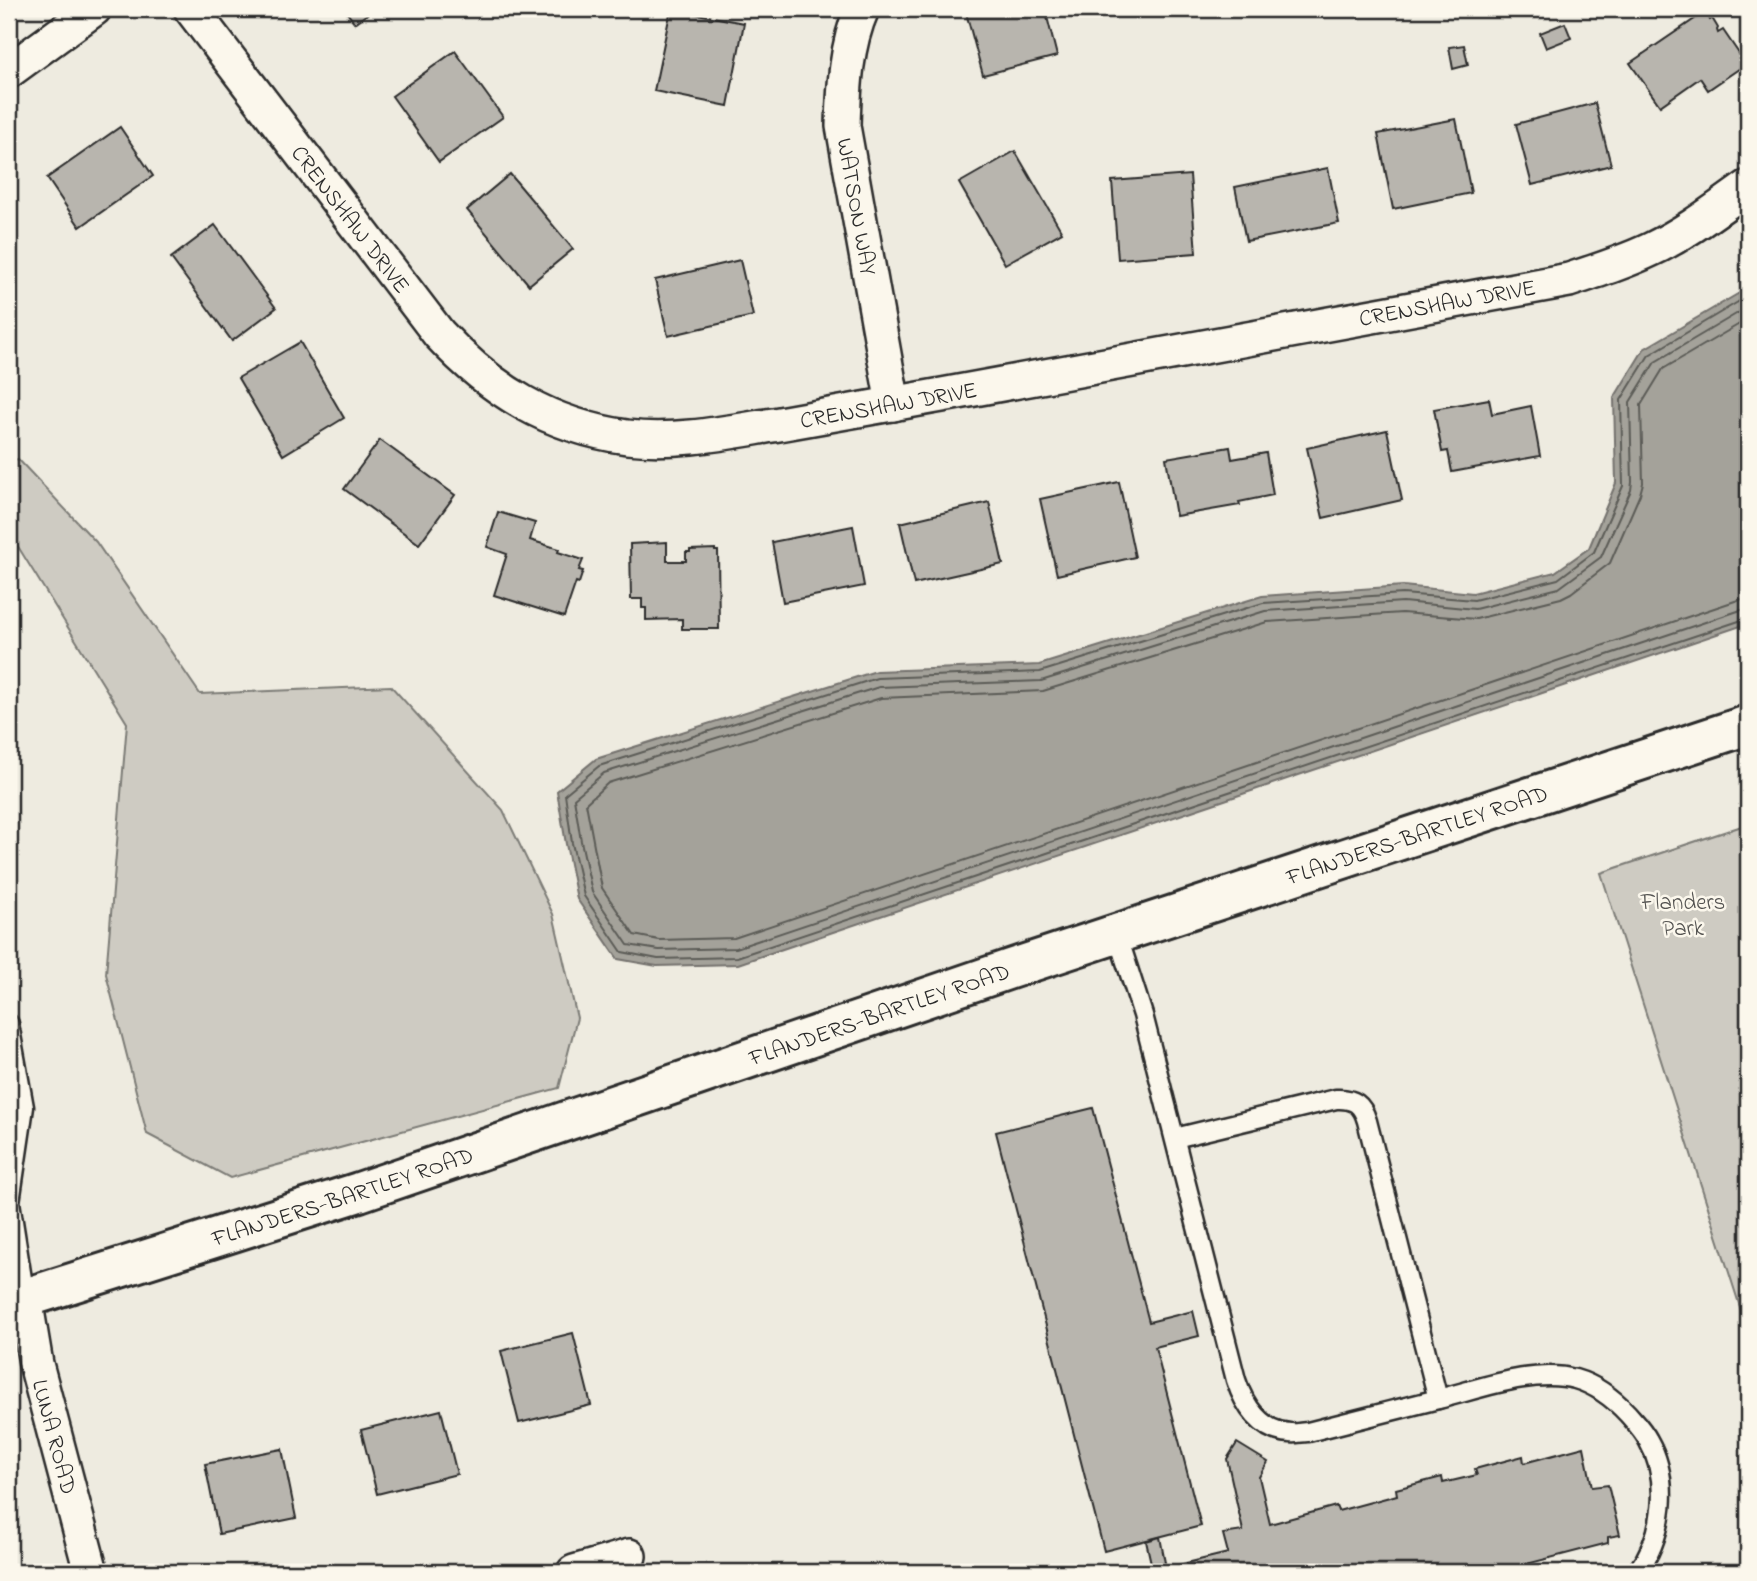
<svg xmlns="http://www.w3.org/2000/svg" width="1757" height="1581" font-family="'Indie Flower',sans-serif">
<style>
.green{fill:#cecbc2;stroke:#7c7b76;stroke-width:2}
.water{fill:#a4a29a;stroke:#74726e;stroke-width:2}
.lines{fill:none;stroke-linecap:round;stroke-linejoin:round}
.shore{stroke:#5b5b57;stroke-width:2}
.building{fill:#b8b5ae;stroke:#2b2b2b;stroke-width:2}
.lane-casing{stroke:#2b2b2b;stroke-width:23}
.street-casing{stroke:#2b2b2b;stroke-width:38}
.secondary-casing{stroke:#2b2b2b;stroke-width:44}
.lane{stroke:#fbf7ec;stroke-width:18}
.street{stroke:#fbf7ec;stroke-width:33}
.secondary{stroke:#fbf7ec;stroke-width:38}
.labels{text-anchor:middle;stroke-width:5;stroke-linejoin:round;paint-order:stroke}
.street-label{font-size:23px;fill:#2b2b2b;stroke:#fbf7ec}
.park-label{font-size:23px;fill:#545351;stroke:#fbf7ec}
</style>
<rect width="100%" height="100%" fill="#eeebe0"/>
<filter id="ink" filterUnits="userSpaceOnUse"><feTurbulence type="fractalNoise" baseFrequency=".0143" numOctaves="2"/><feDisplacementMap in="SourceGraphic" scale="14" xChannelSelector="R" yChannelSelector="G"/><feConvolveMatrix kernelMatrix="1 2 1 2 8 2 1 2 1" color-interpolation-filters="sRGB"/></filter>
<g filter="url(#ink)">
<g class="green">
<path d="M18,459L96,542L200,694L391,686L503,810L553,914L577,1018L559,1088L230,1178L147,1134L106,974L127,723L9,532V461Z"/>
<path d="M1748,824V1332L1601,873Z"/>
</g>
<path class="water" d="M1748,288V623L1747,624L738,964L657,966L618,959L577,899L566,844L557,791L596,759L876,671L1039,665L1262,596L1403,586L1473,593L1555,572L1589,548L1616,483L1614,398L1644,349Z"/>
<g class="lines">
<g class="shore">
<path d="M1748,296L1649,355L1621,400L1623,486L1594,552L1558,579L1474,600L1403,594L1263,603L1040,672L877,678L599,766L565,794L572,843L584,896L622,952L658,959L737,957L1748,618"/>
<path d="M1748,307L1655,362L1630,402L1632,482L1631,490L1601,557L1559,588L1475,609L1403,602L1265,611L1041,681L879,687L604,773L574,798L581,841L592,892L628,945L659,950L736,948L1741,610L1748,609"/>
<path d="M1748,319L1663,369L1641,405L1643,483L1640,494L1610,563L1571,593L1561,598L1476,619L1402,613L1267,622L1043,691L881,698L608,783L586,803L602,888L634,935L659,940L734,938L1738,600L1748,598"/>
</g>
</g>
<g class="building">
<path d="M344,9H374L355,23Z"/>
<path d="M671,9L744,23L728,106L654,91Z"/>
<path d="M965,9H1045L1057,56L983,75Z"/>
<path d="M1705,12L1710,20L1712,18L1718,28L1717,30L1718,33L1723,30L1746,64L1708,90L1700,78L1660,106L1630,63Z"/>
<path d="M1565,23L1571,38L1546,48L1540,33Z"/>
<path d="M1464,45L1468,65L1453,69L1449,47Z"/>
<path d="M455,51L503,117L439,162L392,96Z"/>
<path d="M1595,103L1611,165L1532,185L1516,124Z"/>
<path d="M1456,119L1471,193L1393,209L1378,134Z"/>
<path d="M120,127L153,176L80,227L47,178Z"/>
<path d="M1015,151L1062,232L1005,264L959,183Z"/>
<path d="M1328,168L1339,223L1246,241L1235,187Z"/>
<path d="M510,174L573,249L529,285L467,210Z"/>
<path d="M1190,175L1196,253L1118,259L1112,181Z"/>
<path d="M215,225L276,308L232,341L171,258Z"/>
<path d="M740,260L753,316L668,336L655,280Z"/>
<path d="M300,342L344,418L283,455L238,378Z"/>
<path d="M1489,399L1492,414L1531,406L1540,456L1452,472L1448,451L1442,452L1434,409Z"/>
<path d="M1387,430L1402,500L1323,518L1307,448Z"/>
<path d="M380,440L455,495L419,544L344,489Z"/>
<path d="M1230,447L1232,459L1266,453L1273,495L1239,502L1240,505L1176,516L1166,458Z"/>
<path d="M1119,482L1135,557L1057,575L1040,499Z"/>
<path d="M989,502L1003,564L914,584L900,523Z"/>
<path d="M498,512L535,523L530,540L559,549L558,552L583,560L579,570L583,571L579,583L576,582L564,617L494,595L507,554L487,547Z"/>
<path d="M853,526L864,586L783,602L772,542Z"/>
<path d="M667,542V561H686V552H690V550L715,549V551H718L719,629H682V619L646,620V608H642V599H631L630,544Z"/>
<path d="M1093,1108L1149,1322L1193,1311L1199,1336L1155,1347L1201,1526L1104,1551L996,1132Z"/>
<path d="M573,1333L591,1405L519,1423L501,1351Z"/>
<path d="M441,1410L457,1474L377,1494L361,1430Z"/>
<path d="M1237,1443L1268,1462L1259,1477L1270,1524L1336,1506L1338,1511L1397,1495L1396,1489L1442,1477L1443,1483L1477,1475L1475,1469L1523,1456L1524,1463L1584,1447L1592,1487L1608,1485L1620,1535L1608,1537V1543L1496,1572H1153L1146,1541L1160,1537L1166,1568L1228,1553L1223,1534L1243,1531L1227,1459Z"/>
<path d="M282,1449L296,1518L219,1534L205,1464Z"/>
</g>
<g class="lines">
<g class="lane-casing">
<g id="lane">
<path d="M1117,934L1143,1015L1236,1380C1244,1405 1261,1432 1290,1433C1296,1434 1302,1432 1308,1432L1438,1399L1367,1121C1362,1104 1354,1098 1336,1099L1175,1138"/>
<path d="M9,1024L24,1107L10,1202L25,1298"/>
<path d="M1438,1399C1479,1389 1534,1368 1575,1379C1596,1385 1614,1399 1628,1414C1635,1422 1643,1430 1648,1440C1671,1480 1664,1536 1637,1572"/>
</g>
</g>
<g class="street-casing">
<g id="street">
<path id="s1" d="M191,9L439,334C492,391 549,426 627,437C678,443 728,432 779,424C833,414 888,405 942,395C1151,356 1360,318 1569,280C1597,271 1625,262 1652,249C1686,233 1717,209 1748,187"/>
<path id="s2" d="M862,9C846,45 844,87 843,126L893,404"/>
<path d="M9,71L94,9"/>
<path id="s3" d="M25,1298L36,1364L91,1572"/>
<path d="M574,1572L629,1556"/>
</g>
</g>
<g class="secondary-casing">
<g id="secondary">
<path id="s4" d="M9,1303L359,1192L1010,969L1748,725"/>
</g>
</g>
<use href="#lane" class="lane"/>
<use href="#street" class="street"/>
<use href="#secondary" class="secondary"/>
</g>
</g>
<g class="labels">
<g class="street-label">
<text dy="8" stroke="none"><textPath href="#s2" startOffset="201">WATSON WAY</textPath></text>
<text dy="8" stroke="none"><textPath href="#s1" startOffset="264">CRENSHAW DRIVE</textPath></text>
<text dy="8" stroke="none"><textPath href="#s1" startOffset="1460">CRENSHAW DRIVE</textPath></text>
<text dy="8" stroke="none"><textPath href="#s1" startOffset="892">CRENSHAW DRIVE</textPath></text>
<text dy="8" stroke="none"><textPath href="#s4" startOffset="1484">FLANDERS-BARTLEY ROAD</textPath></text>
<text dy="8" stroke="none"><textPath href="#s4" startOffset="917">FLANDERS-BARTLEY ROAD</textPath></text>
<text dy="8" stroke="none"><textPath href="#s4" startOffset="350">FLANDERS-BARTLEY ROAD</textPath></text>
<text dy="8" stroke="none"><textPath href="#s3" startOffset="142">LUNA ROAD</textPath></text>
</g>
<g class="park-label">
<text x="1683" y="909">Flanders<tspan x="1683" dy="26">Park</tspan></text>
</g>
</g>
<rect width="1757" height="1581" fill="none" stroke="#fbf7ec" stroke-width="35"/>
<rect x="18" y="18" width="1722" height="1546" fill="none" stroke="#2b2b2b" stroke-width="2.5" filter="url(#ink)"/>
</svg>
